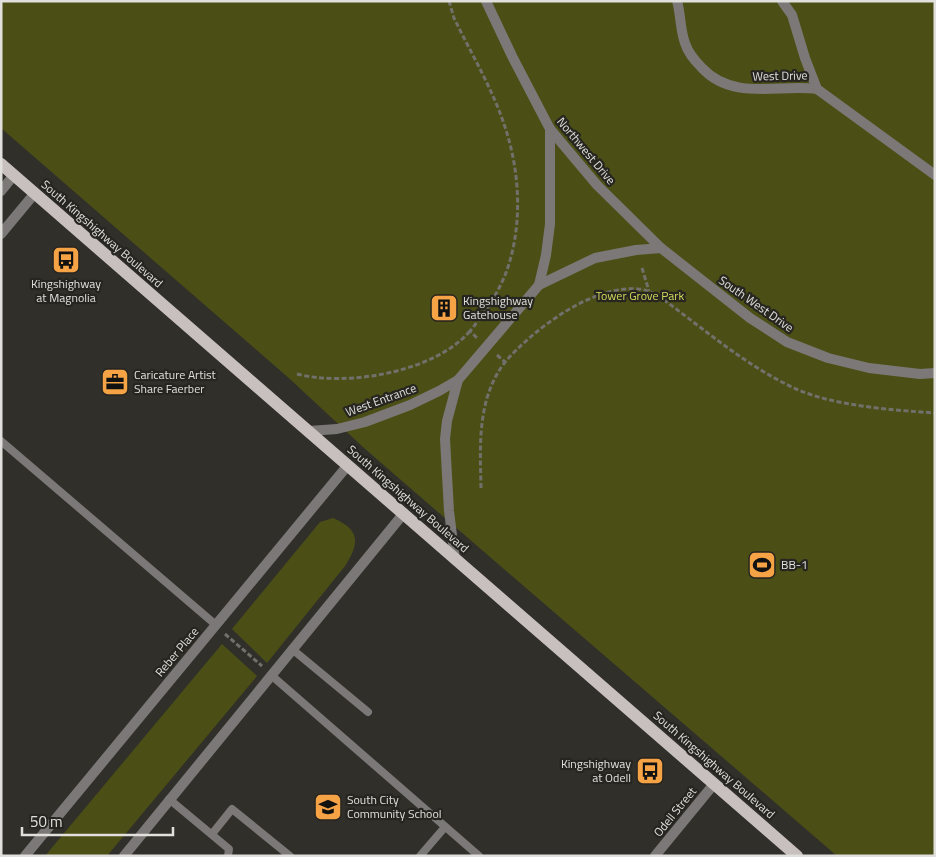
<svg xmlns="http://www.w3.org/2000/svg" width="936" height="857" font-family="'Titillium Web',sans-serif">
<style>
.green{fill:#4b4f15}
.lines{fill:none;stroke-linecap:round;stroke-linejoin:round}
.path{stroke:#71706b;stroke-width:3;stroke-dasharray:5 2.5;stroke-linecap:butt}
.lane{stroke:#7b7877;stroke-width:8}
.street{stroke:#7b7877;stroke-width:10}
.primary{stroke:#c8c0be;stroke-width:12}
.labels{text-anchor:middle;stroke-width:4.5;stroke-linejoin:round;paint-order:stroke}
.street-label{font-size:12px;fill:#e1e0dc;stroke:#272520}
.poi-label{font-size:12px;fill:#e1e0dc;stroke:#272520;text-anchor:start}
.park-label{font-size:12px;fill:#d2dc5a;stroke:#272520}
</style>
<rect width="100%" height="100%" fill="#312f2a"/>
<g class="green">
<path d="M1,1H935V856H837L424,500L364,448L291,380L1,128Z"/>
<path d="M333,518C360,530 360,542 345,566L267,663L232,629L320,522Z"/>
<path d="M222,644L257,676L107,856H45Z"/>
</g>
<g class="lines">
<g class="path">
<path d="M449,1L454,18C471,53 492,88 504,124C520,170 523,224 507,270C499,292 485,313 470,331L477,338"/>
<path d="M642,268L649,291"/>
<path d="M497,355L505,362C534,329 592,285 638,289C646,289 653,293 660,297C704,329 746,366 796,389C835,406 892,410 935,413"/>
<path d="M297,374C347,387 435,372 470,331"/>
<path d="M481,488C480,444 477,399 505,362"/>
<path d="M225,634L262,666"/>
</g>
<g class="lane">
<path d="M1,441L216,625"/>
<path d="M292,649L368,712"/>
<path d="M271,675L479,856"/>
<path d="M169,799L229,849L228,856"/>
<path d="M212,834L232,809L290,856"/>
<path d="M420,856L445,827"/>
</g>
<g class="street">
<path d="M486,1L512,56L550,129L597,185L661,248L750,318L787,342L828,358L869,368L920,374L935,373"/>
<path d="M677,1C681,15 680,30 685,43C688,53 695,61 702,68C733,101 778,84 817,89"/>
<path d="M782,1L792,15L805,58L817,89L935,175"/>
<path d="M1,191L14,175"/>
<path d="M1,234L35,193"/>
<path d="M539,285L546,255L550,224V129"/>
<path d="M309,431L337,429L365,422L410,405L439,391L458,380L539,285L595,258L636,250L661,248"/>
<path d="M455,559L449,511L445,439L447,421L458,380"/>
<path d="M25,856L348,465"/>
<path d="M124,856L404,513"/>
<path d="M655,856L714,784"/>
</g>
<path class="primary" d="M1,164L797,856"/>
</g>
<defs>
<g id="bus-square" transform="scale(1.4375)"><rect x="-9" y="-9" width="18" height="18" rx="4" fill="#f5a345" stroke="#272520"/><path d="M-5-6H5V4H4V6H2V4H-2V6H-4V4H-5ZM-3.5-4V0h7V-4ZM-3.5 1.2v1.5H-2V1.2ZM2 1.2v1.5H3.5V1.2Z" fill="#111"/></g>
<g id="building-square" transform="scale(1.4375)"><rect x="-9" y="-9" width="18" height="18" rx="4" fill="#f5a345" stroke="#272520"/><path d="M-4-6H4V6H1V3H-1V6H-4ZM-2.5-4.3h1.7v1.8h-1.7ZM.8-4.3h1.7v1.8H.8ZM-2.5-1h1.7V.8h-1.7ZM.8-1h1.7V.8H.8Z" fill="#111"/></g>
<g id="office-square" transform="scale(1.4375)"><rect x="-9" y="-9" width="18" height="18" rx="4" fill="#f5a345" stroke="#272520"/><path d="M-6-3h4V-5.5h4V-3h4V5H-6ZM-1-4.5V-3h2v-1.5ZM-6 0V1H6V0Z" fill="#111"/></g>
<g id="stadium-square" transform="scale(1.4375)"><rect x="-9" y="-9" width="18" height="18" rx="4" fill="#f5a345" stroke="#272520"/><path d="M0-5a6.5 5 0 1 0 0 10a6.5 5 0 1 0 0-10ZM-3.5-1.8h7v3.6h-7Z" fill="#111"/></g>
<g id="school-square" transform="scale(1.4375)"><rect x="-9" y="-9" width="18" height="18" rx="4" fill="#f5a345" stroke="#272520"/><path d="M0-5L7-2L0 1L-7-2ZM-4 1L0 2.5L4 1V4Q0 6-4 4Z" fill="#111"/></g>
</defs>
<g fill-rule="evenodd">
<use href="#bus-square" x="66" y="260"/>
<use href="#building-square" x="444" y="308"/>
<use href="#office-square" x="115" y="382"/>
<use href="#stadium-square" x="762" y="565"/>
<use href="#bus-square" x="650" y="771"/>
<use href="#school-square" x="328" y="807"/>
</g>
<g class="labels">
<g class="street-label">
<text transform="translate(780 76) rotate(-1)" y="4">West Drive</text>
<text transform="translate(586 151) rotate(50)" y="4">Northwest Drive</text>
<text transform="translate(102 234) rotate(41)" y="4">South Kingshighway Boulevard</text>
<text transform="translate(756 304) rotate(35)" y="4">South West Drive</text>
<text transform="translate(381 400) rotate(-20)" y="4">West Entrance</text>
<text transform="translate(408 499) rotate(41)" y="4">South Kingshighway Boulevard</text>
<text transform="translate(177 652) rotate(-50)" y="4">Reber Place</text>
<text transform="translate(714 765) rotate(41)" y="4">South Kingshighway Boulevard</text>
<text transform="translate(675 812) rotate(-51)" y="4">Odell Street</text>
</g>
<g class="poi-label">
<text x="66" y="288" text-anchor="middle">Kingshighway<tspan x="66" dy="14">at Magnolia</tspan></text>
<text x="463" y="305">Kingshighway<tspan x="463" dy="14">Gatehouse</tspan></text>
<text x="134" y="379">Caricature Artist<tspan x="134" dy="14">Share Faerber</tspan></text>
<text x="781" y="569">BB-1</text>
<text x="631" y="768" text-anchor="end">Kingshighway<tspan x="631" dy="14">at Odell</tspan></text>
<text x="347" y="804">South City<tspan x="347" dy="14">Community School</tspan></text>
</g>
<g class="park-label">
<text x="640" y="300">Tower Grove Park</text>
</g>
</g>
<rect width="936" height="857" fill="none" stroke="#e1e0dc" stroke-width="5"/>
<path d="M22 827v8h151v-8" fill="none" stroke="#e1e0dc" stroke-width="2.5"/>
<text x="30" y="827" font-size="15" fill="#e1e0dc" stroke="#272520" stroke-width="4" paint-order="stroke">50 m</text>
</svg>
